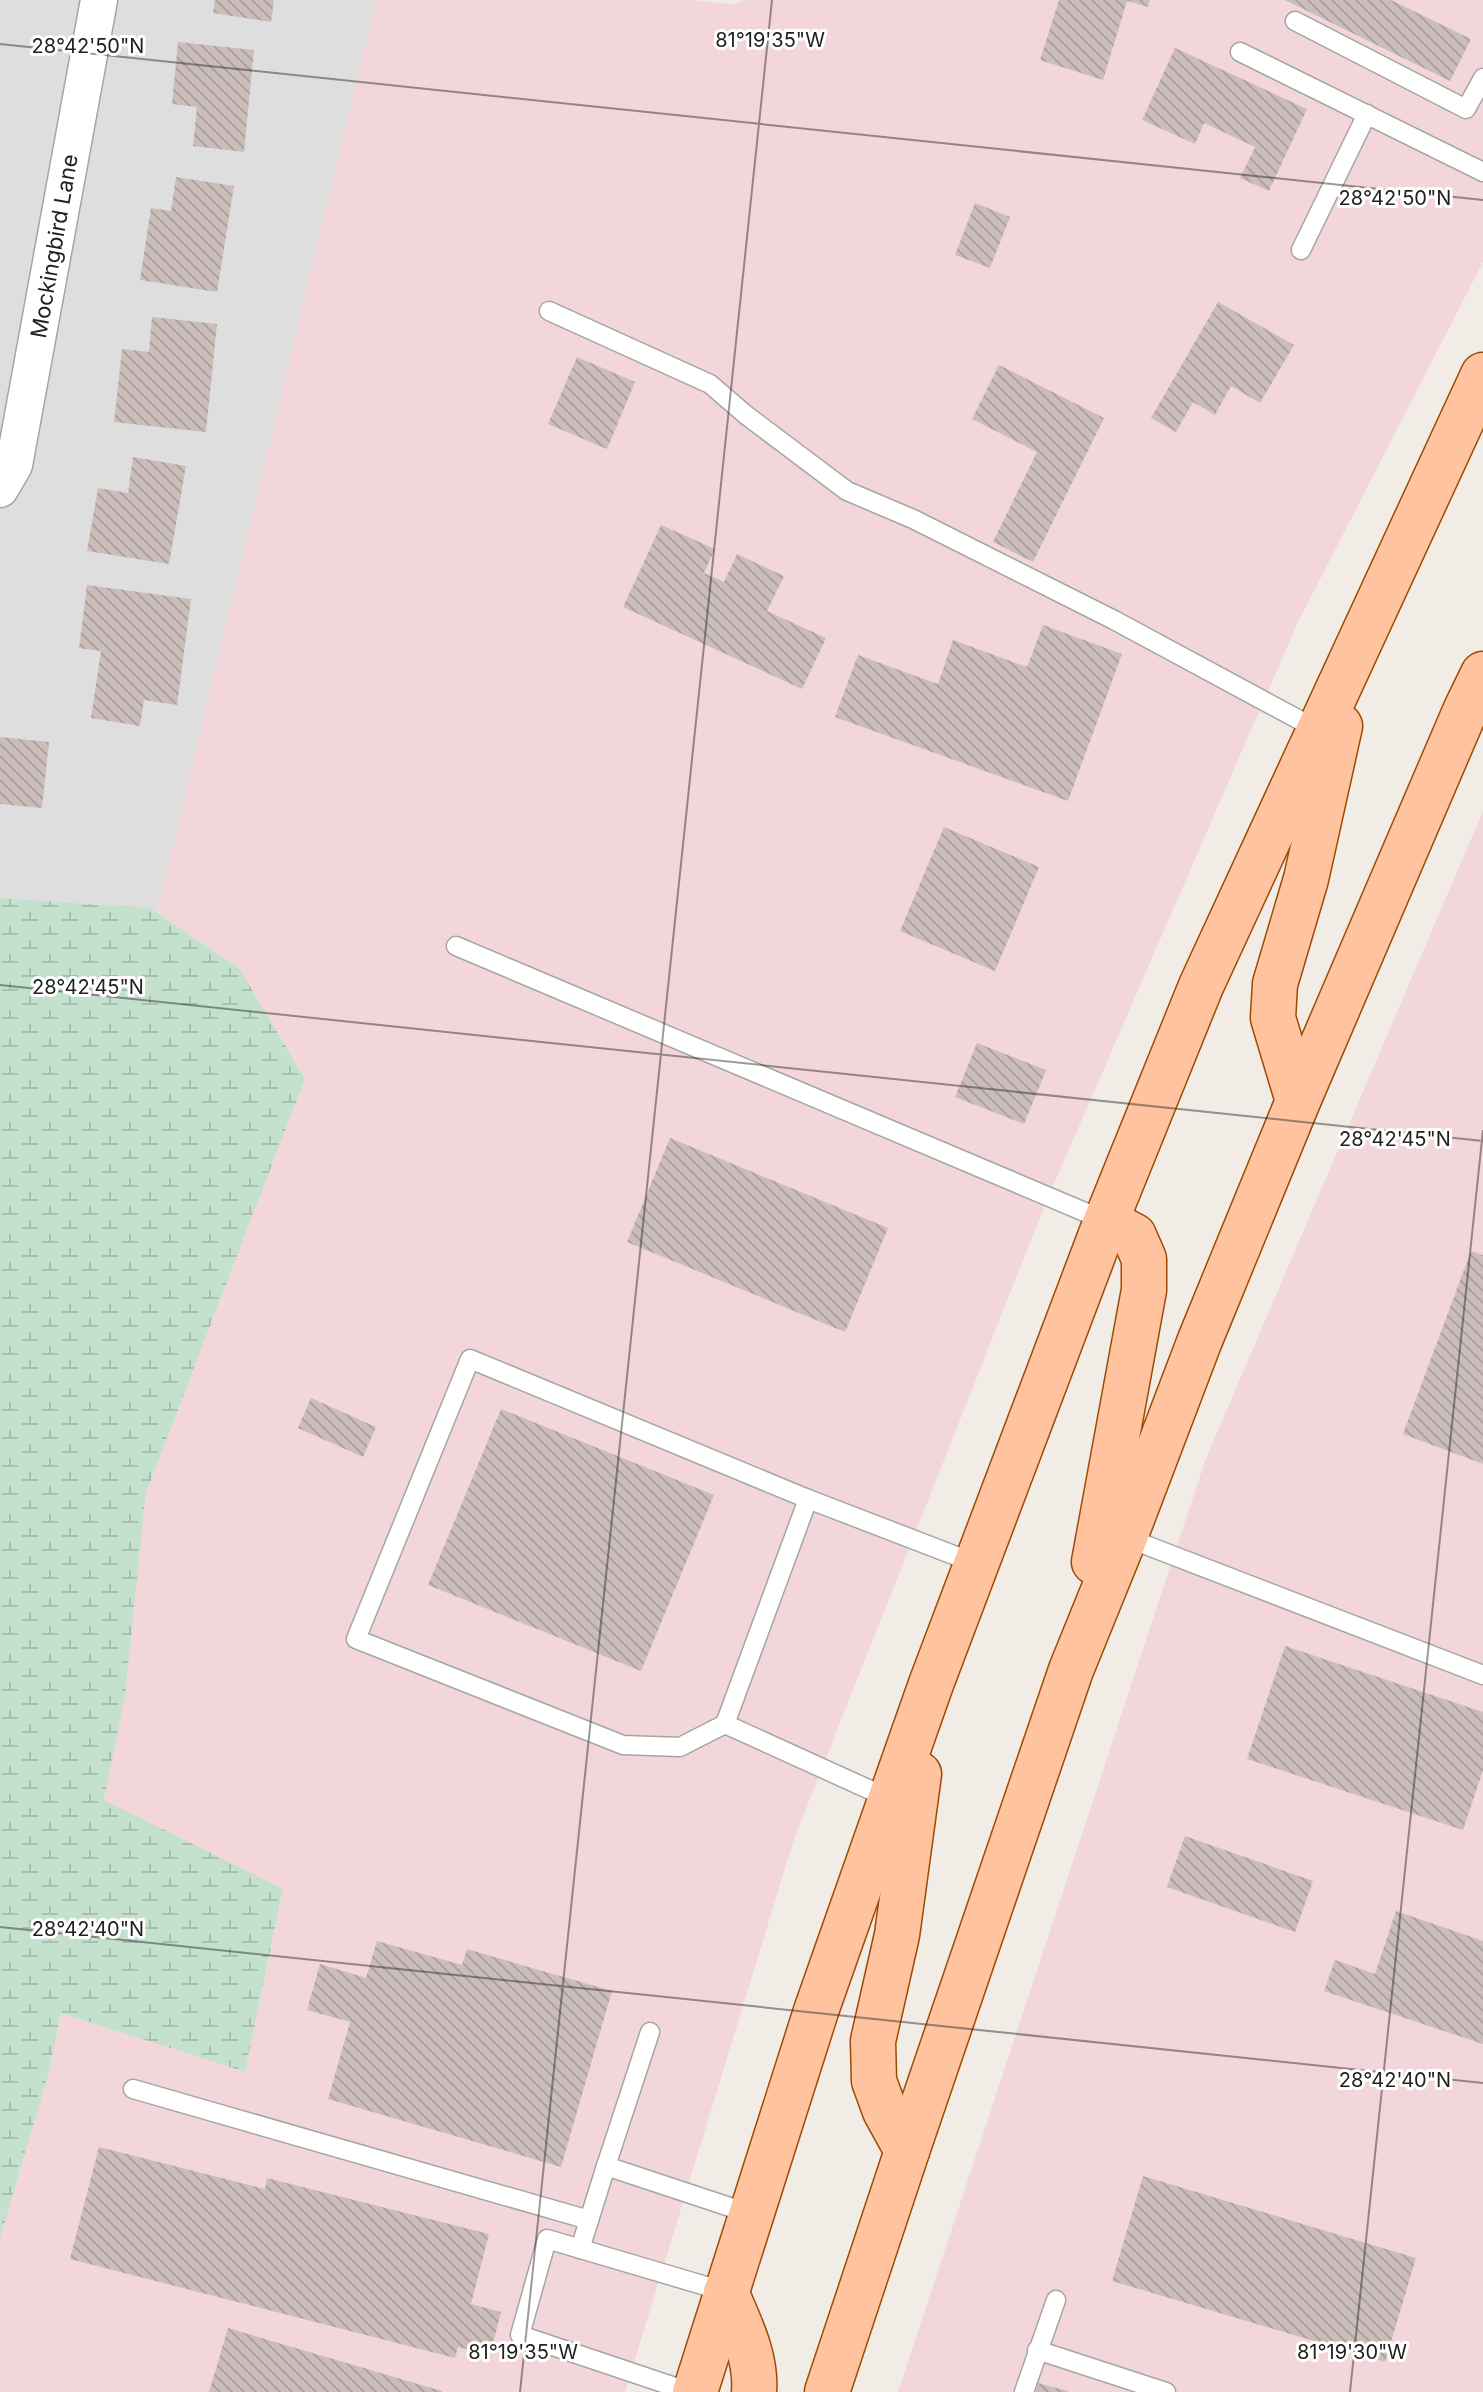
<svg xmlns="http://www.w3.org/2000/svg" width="1483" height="2392" font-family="Inter,sans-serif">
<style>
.residential{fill:#dfdede}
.commercial{fill:#f3d6da}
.wetland{fill:url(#wetland-marsh)}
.building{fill:url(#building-back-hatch)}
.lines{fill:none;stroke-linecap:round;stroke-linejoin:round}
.service-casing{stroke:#a5a5a5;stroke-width:21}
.minor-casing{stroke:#a5a5a5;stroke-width:39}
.primary-casing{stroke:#9e4b00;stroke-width:47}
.service{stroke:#fff;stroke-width:18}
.minor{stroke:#fff;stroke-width:36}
.primary{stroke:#ffc39f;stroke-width:44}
.ticks{fill:none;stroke:#212121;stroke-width:2;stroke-opacity:0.45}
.labels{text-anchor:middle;stroke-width:6;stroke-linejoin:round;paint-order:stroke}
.street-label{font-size:22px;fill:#212121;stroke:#fff}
.ticks-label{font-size:20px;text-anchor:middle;fill:#212121;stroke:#fff;stroke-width:6;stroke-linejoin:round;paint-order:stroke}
</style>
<defs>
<pattern id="wetland-marsh" width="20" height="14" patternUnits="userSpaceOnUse" patternTransform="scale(2)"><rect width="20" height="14" fill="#c3e1cd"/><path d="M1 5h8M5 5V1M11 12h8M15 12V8" fill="none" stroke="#a7c1b0"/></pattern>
<pattern id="building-back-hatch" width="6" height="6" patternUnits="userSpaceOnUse" patternTransform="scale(2)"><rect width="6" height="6" fill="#cabdba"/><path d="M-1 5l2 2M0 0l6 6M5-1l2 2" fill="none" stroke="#ada2a0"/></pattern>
</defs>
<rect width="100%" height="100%" fill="#f2ece7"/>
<path class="residential" d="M0,0H376L157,913L150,908L0,898Z"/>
<g class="commercial">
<path d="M376,0H691L732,4L748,0H1483V262L1297,624L1047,1200L794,1839L625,2392H0V2239L49,2072L61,2013L245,2072L283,1890L104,1800L125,1696L146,1493L305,1079L239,968L157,913Z"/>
<path d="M1483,811V2392H898L1205,1461Z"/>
</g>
<path class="wetland" d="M0,898L150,908L239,968L305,1079L146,1493L125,1696L104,1800L283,1889L245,2072L61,2013L49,2072L0,2239Z"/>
<g class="building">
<path d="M215,0H274L271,22L213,13Z"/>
<path d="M1059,0H1150L1148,7L1127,1L1103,80L1040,60Z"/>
<path d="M1285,0H1391L1471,39L1450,81Z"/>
<path d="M178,42L254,50L244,152L193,146L197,107L172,104Z"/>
<path d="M1175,48L1307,109L1269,191L1240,178L1255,147L1204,123L1195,144L1142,120Z"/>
<path d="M176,177L234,186L217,292L140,280L151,208L171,211Z"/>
<path d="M975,203L1010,217L990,268L955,255Z"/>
<path d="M1218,302L1294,345L1260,403L1231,386L1215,415L1193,402L1176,432L1151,418Z"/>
<path d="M152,317L217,324L206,432L114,422L122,349L149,352Z"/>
<path d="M577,357L635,382L607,449L548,424Z"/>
<path d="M999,365L1104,418L1033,562L993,542L1037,452L972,419Z"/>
<path d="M133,457L186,466L169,564L87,551L98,488L128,493Z"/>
<path d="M661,525L715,549L704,573L724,582L737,554L784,576L767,611L826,638L802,689L623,607Z"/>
<path d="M87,585L191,599L177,705L144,700L140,726L91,718L101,651L79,648Z"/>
<path d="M1043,625L1122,654L1068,801L835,717L858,655L938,684L953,640L1027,667Z"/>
<path d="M0,737L49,742L42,808L0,804Z"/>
<path d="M944,827L1039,867L995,971L900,931Z"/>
<path d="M977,1043L1046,1070L1024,1124L955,1097Z"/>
<path d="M670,1138L888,1228L845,1332L627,1242Z"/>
<path d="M1471,1251L1483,1255V1464L1403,1434Z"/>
<path d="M311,1398L376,1427L363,1457L298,1428Z"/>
<path d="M501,1409L714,1495L641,1671L428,1585Z"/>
<path d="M1285,1646L1483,1712V1770L1463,1830L1247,1759Z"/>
<path d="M1185,1836L1313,1881L1295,1932L1167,1887Z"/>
<path d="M1396,1911L1483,1941V2044L1324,1991L1335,1960L1375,1974Z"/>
<path d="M377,1941L462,1965L467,1949L612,1991L561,2167L328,2099L350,2022L307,2010L320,1964L366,1978Z"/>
<path d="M99,2147L265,2189L267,2178L489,2234L471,2304L501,2312L490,2355L458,2347L455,2358L70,2259Z"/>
<path d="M1143,2176L1416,2258L1385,2362L1112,2281Z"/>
<path d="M228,2328L442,2391V2392H209Z"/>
<path d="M1038,2383L1068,2391V2392H1036Z"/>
</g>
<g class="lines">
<g class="service-casing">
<g id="service">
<path d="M1295,21L1466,109L1483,78"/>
<path d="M1240,52L1483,172"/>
<path d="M1301,250L1367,114"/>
<path d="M549,311L710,384L746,415L847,491L913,519L1114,620L1318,730"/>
<path d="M456,946L1106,1221"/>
<path d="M1125,1537L1483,1675"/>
<path d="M725,1724L680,1747L623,1745L356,1639L470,1359L808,1499"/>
<path d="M890,1799L725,1724L808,1499L977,1564"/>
<path d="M133,2089L589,2220"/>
<path d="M606,2166L650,2032"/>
<path d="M580,2249L606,2166L751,2214"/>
<path d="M1037,2350L1166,2392"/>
<path d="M690,2392L520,2335L547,2239L726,2292"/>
<path d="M1024,2392L1056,2300"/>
</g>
</g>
<g class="minor-casing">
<path id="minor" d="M0,489L14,465L99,0"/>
</g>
<g class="primary-casing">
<g id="primary">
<path d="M1298,1101L1273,1018L1275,984L1306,879L1340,726"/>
<path d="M1094,1562L1144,1290V1259L1134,1236L1106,1221"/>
<path d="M907,2151L885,2111L874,2081L873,2041L897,1935L919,1774"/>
<path d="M726,2292C739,2323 757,2357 754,2392"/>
<path d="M695,2392L816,2011L931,1684L1106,1221L1201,986L1483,375"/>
<path d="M827,2392L907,2151L1071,1670L1125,1537L1200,1340L1298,1101L1466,709L1483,674"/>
</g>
</g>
<use href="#service" class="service"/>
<use href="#minor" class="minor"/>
<use href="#primary" class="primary"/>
</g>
<path class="ticks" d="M0,44L1483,200M0,985L1483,1141M0,1927L1483,2083M520,2392L772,0M1350,2392L1483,1130"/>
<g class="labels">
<g class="street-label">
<text transform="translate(54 246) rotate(-80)" y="8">Mockingbird Lane</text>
</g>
</g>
<g class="ticks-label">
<text x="770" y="47">81°19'35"W</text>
<text x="88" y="53">28°42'50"N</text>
<text x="1395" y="205">28°42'50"N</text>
<text x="88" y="994">28°42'45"N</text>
<text x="1395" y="1146">28°42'45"N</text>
<text x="88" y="1936">28°42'40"N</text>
<text x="1395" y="2087">28°42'40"N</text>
<text x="523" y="2359">81°19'35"W</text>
<text x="1352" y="2359">81°19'30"W</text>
</g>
</svg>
